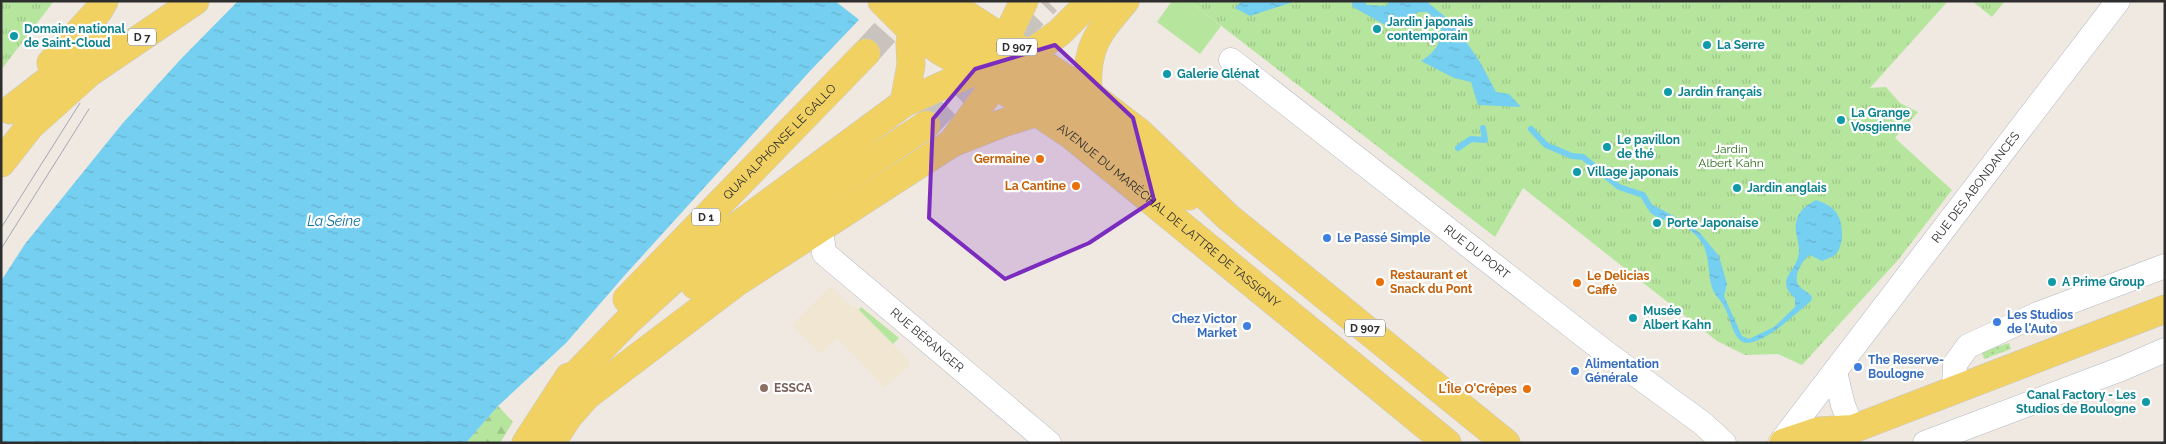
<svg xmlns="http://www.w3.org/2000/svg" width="2166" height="444" font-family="Raleway,sans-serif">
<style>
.education{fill:#f0e6d1}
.grass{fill:#b6e59e}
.forest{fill:url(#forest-firs)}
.park{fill:url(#park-tufts)}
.garden{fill:url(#garden-dots)}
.water{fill:url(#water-ripples)}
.pier{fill:#efe9e1}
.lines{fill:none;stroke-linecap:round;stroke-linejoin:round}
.stream{stroke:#75cff0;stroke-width:6}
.major-tunnel{stroke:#c8c4bd;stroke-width:28;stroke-dasharray:28 14;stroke-linecap:butt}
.minor-casing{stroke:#b4b7c1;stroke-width:25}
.major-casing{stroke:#c9c9c9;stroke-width:29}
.minor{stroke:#fff;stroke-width:24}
.major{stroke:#f2d163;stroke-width:28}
.tram{stroke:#a3a6b8;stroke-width:1}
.marked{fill:#7b2cbf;fill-opacity:0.2;stroke:#7b2cbf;stroke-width:4;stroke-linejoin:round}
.culture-dot{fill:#0f9aa8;stroke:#fff;stroke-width:2}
.food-dot{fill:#e8710a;stroke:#fff;stroke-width:2}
.shop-dot{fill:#3f7fe0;stroke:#fff;stroke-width:2}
.education-dot{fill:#8d6e63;stroke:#fff;stroke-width:2}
.labels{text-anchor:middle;stroke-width:4.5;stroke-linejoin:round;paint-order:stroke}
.shield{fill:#fff;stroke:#6d6d6d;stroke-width:1}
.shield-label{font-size:11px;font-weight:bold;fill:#2e2e2e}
.culture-label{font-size:12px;font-weight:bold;fill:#0d838f;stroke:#fff;text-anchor:start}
.street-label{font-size:12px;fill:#2e2e2e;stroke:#fff}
.park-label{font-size:12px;fill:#2c6e1b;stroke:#fff}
.food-label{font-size:12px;font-weight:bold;fill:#c56008;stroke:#fff;text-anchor:end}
.shop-label{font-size:12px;font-weight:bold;fill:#366cbe;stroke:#fff;text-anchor:start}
.education-label{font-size:12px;font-weight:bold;fill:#785e54;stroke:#fff;text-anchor:start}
.water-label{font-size:14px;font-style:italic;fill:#0d6fa3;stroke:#fff}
</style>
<defs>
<pattern id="forest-firs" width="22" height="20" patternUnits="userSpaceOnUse" patternTransform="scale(1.25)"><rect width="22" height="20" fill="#b6e59e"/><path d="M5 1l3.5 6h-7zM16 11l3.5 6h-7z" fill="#9dc588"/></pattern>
<pattern id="park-tufts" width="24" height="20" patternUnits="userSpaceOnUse" patternTransform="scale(1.25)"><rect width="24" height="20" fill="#b6e59e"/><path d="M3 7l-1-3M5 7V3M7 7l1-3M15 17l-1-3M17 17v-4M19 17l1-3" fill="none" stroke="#9dc588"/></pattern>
<pattern id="garden-dots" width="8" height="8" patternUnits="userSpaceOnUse" patternTransform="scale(1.25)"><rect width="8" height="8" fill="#b6e59e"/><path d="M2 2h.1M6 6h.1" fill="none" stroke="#9dc588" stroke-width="1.8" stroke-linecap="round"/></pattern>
<pattern id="water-ripples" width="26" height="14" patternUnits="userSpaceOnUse" patternTransform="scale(1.25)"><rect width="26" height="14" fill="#75cff0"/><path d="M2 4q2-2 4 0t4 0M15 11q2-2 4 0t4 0" fill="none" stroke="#66b2ce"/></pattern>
</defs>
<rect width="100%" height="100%" fill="#efe9e1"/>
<path class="education" d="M831,286L853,308L855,306L911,363L885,388L837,338L820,354L792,325Z"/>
<g class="grass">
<path d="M1172,1H1189L1221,26L1200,54L1157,22Z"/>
<path d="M861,307L899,338L893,344L859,310Z"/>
</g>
<path class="forest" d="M498,406L513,422L500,443H466Z"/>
<g class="park">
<path d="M1,1H54L1,70Z"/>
<path d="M1189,1H1948L1870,88L1886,87L1900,103L1918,112L1895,138L1952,190L1898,260L1802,365L1778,354L1745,355L1717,341L1523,188L1495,237Z"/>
<path d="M1972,1H2005L1992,17Z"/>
</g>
<path class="garden" d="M2009,343L2011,349L1984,359L1982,352Z"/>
<g class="water">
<path d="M238,1H877L810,71L625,275L566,343L498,406L466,443H1V281L25,244L122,124L180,60Z"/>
<path d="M1242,1H1296L1250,16L1235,8Z"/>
<path d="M1351,1H1364L1367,5L1386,6L1390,1H1426L1454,24L1480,62L1496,92L1509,94L1521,107L1478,105L1471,82L1454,78L1421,61C1436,52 1442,42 1441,24L1427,12H1418L1407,23L1399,20L1385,25L1353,7Z"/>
<path d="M1816,200C1835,206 1842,215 1842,235C1842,240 1840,250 1836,254C1833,257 1826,259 1822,261L1810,255C1802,260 1791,278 1800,287C1804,291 1809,292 1812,297L1811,301C1798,311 1757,352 1741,341C1733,335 1730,319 1726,310C1721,299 1713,295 1711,284C1708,271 1709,251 1700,240C1684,218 1661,225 1649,211L1653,205L1687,223L1700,233L1719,256L1727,284L1724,296L1742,336L1749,339L1774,327L1795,307V298C1790,294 1786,289 1786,282C1787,273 1799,265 1799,250C1799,239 1793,230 1797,219C1800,209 1808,205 1816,200Z"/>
</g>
<path class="pier" d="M835,1H879L862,22Z"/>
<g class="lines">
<g class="stream">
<path d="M1531,129L1546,145L1572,156L1583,157L1619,187L1643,195L1650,207"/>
<path d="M1458,148L1471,139L1485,140L1483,128"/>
</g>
<g class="major-tunnel">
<path d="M866,53L913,1"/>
<path d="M926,125L1047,1"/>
</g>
<g class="minor-casing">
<g id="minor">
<path id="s1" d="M1231,60L1605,352L1702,423L1724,443"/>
<path id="s2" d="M821,228L824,253L1049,443"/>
<path d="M1835,372L1843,405L1853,429"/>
<path d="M1954,390L1955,364L1968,346L2038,314L2165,266"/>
<path id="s3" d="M1780,443L2118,1"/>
<path d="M1925,443L2121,369L2165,350"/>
</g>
</g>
<g class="major-casing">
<g id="major">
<path id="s4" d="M882,1L912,31L942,52L975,71L1071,135L1447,443"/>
<path d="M908,1L1079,114L1157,178L1189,196"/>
<path d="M945,1L1088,93L1139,132L1228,217L1506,443"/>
<path d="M51,63L99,10L104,1"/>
<path d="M1088,93C1085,48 1097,34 1125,1"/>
<path d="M904,103L975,71L1029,54L1059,33L1091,1"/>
<path d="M10,110L77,58L107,38"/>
<path d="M952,143L995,84L1005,40L1024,1"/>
<path d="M1,163L30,126L89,73L195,1"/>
<path d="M695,285L720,262L926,125"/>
<path id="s5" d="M627,299L866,53"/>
<path d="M559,392L628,321L709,247L904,103L911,65L910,43L912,31"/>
<path d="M585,397L737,282L952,143L1003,123L1038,112"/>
<path d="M526,443L569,377"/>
<path d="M551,443L568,417L598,383"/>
<path d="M1783,443L1819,431L1853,429L2165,309"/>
</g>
</g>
<use href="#minor" class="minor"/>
<use href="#major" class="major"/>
<g class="tram">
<path d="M1,228L80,103"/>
<path d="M1,249L89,109"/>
</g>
</g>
<path class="marked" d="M1055,45L1133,118L1154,200L1089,243L1005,279L929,218L933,119L975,69Z"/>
<g class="culture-dot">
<circle cx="1377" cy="29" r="5"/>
<circle cx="14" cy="36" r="5"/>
<circle cx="1707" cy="45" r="5"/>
<circle cx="1167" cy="74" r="5"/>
<circle cx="1668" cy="92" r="5"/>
<circle cx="1841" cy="120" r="5"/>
<circle cx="1607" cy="147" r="5"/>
<circle cx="1577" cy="172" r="5"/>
<circle cx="1737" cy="188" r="5"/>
<circle cx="1657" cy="223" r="5"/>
<circle cx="2052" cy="282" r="5"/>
<circle cx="1633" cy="318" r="5"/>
<circle cx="2146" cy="402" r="5"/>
</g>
<g class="food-dot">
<circle cx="1040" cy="159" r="5"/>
<circle cx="1076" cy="186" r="5"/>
<circle cx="1380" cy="282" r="5"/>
<circle cx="1577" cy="283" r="5"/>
<circle cx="1527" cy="389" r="5"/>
</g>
<g class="shop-dot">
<circle cx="1327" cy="238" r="5"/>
<circle cx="1997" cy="322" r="5"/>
<circle cx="1247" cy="326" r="5"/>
<circle cx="1858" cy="367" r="5"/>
<circle cx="1575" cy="371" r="5"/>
</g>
<circle class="education-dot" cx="764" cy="388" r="5"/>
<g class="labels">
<g class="shield">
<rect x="128" y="28.5" width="28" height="17" rx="4"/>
<rect x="997" y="38.5" width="40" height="17" rx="4"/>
<rect x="692" y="208.5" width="28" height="17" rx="4"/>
<rect x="1345" y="319.5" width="40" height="17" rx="4"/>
</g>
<g class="shield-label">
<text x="142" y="41">D 7</text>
<text x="1017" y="51">D 907</text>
<text x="706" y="221">D 1</text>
<text x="1365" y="332">D 907</text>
</g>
<g class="culture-label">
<text x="1387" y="26">Jardin japonais<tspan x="1387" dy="14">contemporain</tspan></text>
<text x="24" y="33">Domaine national<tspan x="24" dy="14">de Saint-Cloud</tspan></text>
<text x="1717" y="49">La Serre</text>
<text x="1177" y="78">Galerie Glénat</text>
<text x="1678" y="96">Jardin français</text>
<text x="1851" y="117">La Grange<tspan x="1851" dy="14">Vosgienne</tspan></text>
<text x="1617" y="144">Le pavillon<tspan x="1617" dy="14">de thé</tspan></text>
<text x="1587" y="176">Village japonais</text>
<text x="1747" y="192">Jardin anglais</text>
<text x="1667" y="227">Porte Japonaise</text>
<text x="2062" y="286">A Prime Group</text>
<text x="1643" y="315">Musée<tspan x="1643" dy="14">Albert Kahn</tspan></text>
<text x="2136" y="399" text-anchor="end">Canal Factory - Les<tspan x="2136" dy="14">Studios de Boulogne</tspan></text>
</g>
<g class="street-label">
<text dy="4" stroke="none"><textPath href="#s5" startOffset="219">QUAI ALPHONSE LE GALLO</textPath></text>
<text dy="4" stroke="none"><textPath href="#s3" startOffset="322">RUE DES ABONDANCES</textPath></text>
<text dy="4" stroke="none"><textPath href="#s4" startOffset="359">AVENUE DU MARÉCHAL DE LATTRE DE TASSIGNY</textPath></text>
<text dy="4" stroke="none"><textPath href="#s1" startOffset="312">RUE DU PORT</textPath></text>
<text dy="4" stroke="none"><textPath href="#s2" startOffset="160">RUE BÉRANGER</textPath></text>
</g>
<g class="park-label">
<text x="1731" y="153">Jardin<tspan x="1731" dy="14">Albert Kahn</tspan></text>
</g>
<g class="food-label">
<text x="1030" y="163">Germaine</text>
<text x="1066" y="190">La Cantine</text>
<text x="1390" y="279" text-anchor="start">Restaurant et<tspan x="1390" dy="14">Snack du Pont</tspan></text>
<text x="1587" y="280" text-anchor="start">Le Delicias<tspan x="1587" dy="14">Caffè</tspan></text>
<text x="1517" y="393">L'Île O'Crêpes</text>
</g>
<g class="shop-label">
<text x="1337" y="242">Le Passé Simple</text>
<text x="2007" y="319">Les Studios<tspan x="2007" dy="14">de l'Auto</tspan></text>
<text x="1237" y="323" text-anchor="end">Chez Victor<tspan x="1237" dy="14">Market</tspan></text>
<text x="1868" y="364">The Reserve-<tspan x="1868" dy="14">Boulogne</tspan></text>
<text x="1585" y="368">Alimentation<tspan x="1585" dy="14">Générale</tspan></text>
</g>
<g class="education-label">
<text x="774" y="392">ESSCA</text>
</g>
<g class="water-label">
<text x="334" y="226">La Seine</text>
</g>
</g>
<rect width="2166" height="444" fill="none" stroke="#2e2e2e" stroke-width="5"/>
</svg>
